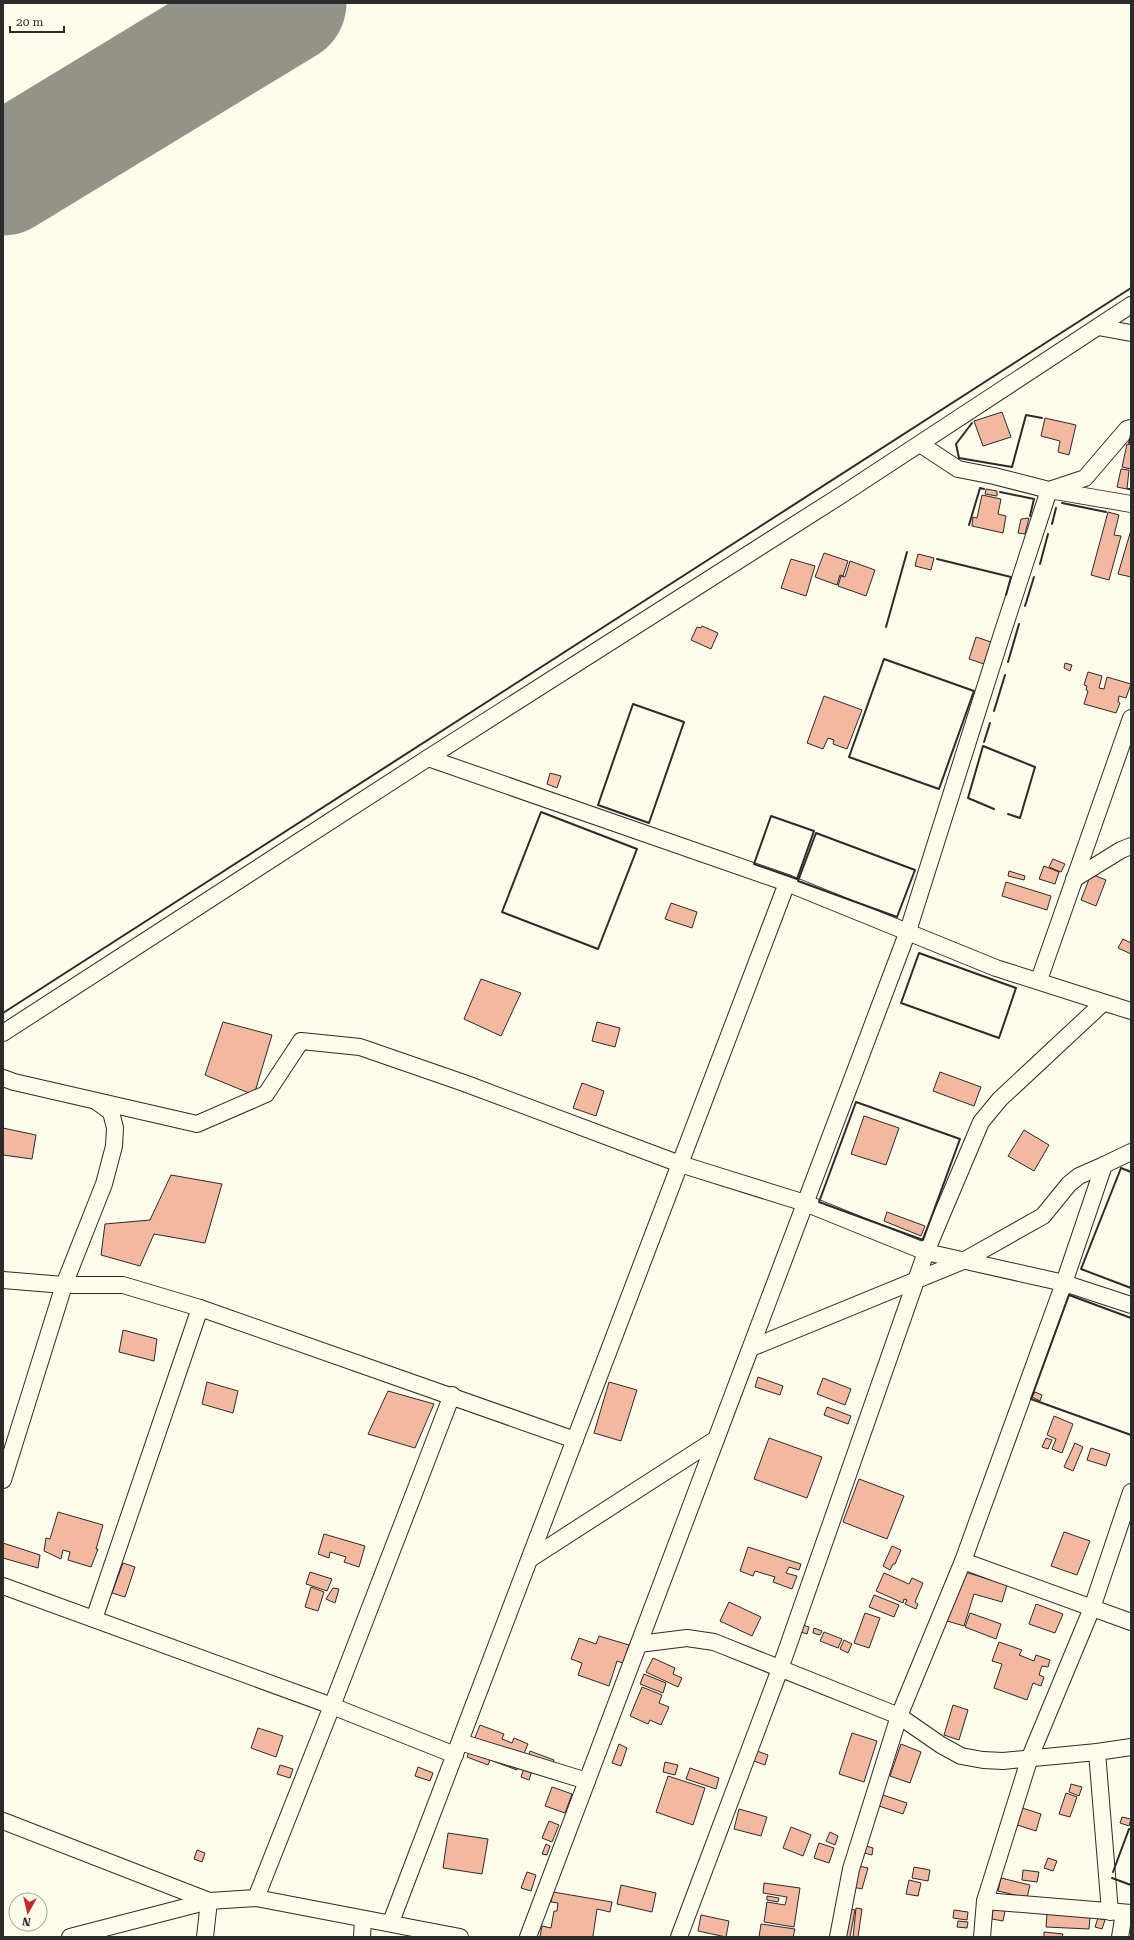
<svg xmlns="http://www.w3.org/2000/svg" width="1134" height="1940" font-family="'Roboto Serif',serif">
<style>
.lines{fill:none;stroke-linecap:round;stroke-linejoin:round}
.runway{stroke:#94938a;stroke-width:121}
.building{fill:#f2b8a0;stroke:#2b2b2b}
.minor-casing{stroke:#2b2b2b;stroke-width:18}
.minor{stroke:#fdfbea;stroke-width:16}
.wall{stroke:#2b2b2b;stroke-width:2}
</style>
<rect width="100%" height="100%" fill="#fdfbea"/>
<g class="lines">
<path class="runway" d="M3,175L286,3"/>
</g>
<g class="building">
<path d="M1002,412L1011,437L983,446L974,421Z"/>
<path d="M1045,418L1076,425L1069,455L1058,452L1060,441L1041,436Z"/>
<path d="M1127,444L1131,445V469L1122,467Z"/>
<path d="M1121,469L1129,470L1127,489L1117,487Z"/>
<path d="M986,489L997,491V496L985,494Z"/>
<path d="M982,495L1001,499L998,514L1006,516L1003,533L972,526L973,517L977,518Z"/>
<path d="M1108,512L1119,515L1114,535L1121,536L1109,580L1091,575Z"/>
<path d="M1029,518L1025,534L1018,533L1021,519Z"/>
<path d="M1131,530V577L1118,574Z"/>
<path d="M824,553L848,561L843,576L840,575L837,585L815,577Z"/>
<path d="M918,554L934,558L931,570L915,566Z"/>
<path d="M791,559L815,566L806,596L781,588Z"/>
<path d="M850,561L875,570L866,596L838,586L841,576L845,577Z"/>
<path d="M702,626L718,633L711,649L691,640L697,627L701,628Z"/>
<path d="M976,637L991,642L984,664L969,659Z"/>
<path d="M1065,663L1072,665L1070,671L1064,668Z"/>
<path d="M1088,672L1102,676L1099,688L1104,689L1107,677L1131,684L1126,698L1119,696L1118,702L1120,703L1116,713L1084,704L1088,691L1086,690L1087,686L1084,685Z"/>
<path d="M824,696L862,710L847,749L833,744L834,740L828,738L823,749L807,743Z"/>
<path d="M550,773L561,776L557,788L547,784Z"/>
<path d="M1053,859L1065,864L1061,872L1049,867Z"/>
<path d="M1044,866L1059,872L1055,884L1039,879Z"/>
<path d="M1009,871L1025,876L1024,880L1008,876Z"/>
<path d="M1091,874L1106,880L1096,906L1081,900Z"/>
<path d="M1006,882L1051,896L1047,910L1002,896Z"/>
<path d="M671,903L697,912L692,928L665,919Z"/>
<path d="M1123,939L1131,943V954L1118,948Z"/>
<path d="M481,979L521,993L501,1036L464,1019Z"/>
<path d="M223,1022L272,1035L254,1095L205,1075Z"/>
<path d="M597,1022L620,1028L615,1047L592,1041Z"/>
<path d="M940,1072L981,1087L974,1106L933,1091Z"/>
<path d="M582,1083L604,1091L596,1116L573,1108Z"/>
<path d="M864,1116L899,1128L886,1165L851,1154Z"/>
<path d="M3,1128L36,1135L32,1159L3,1155Z"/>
<path d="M1024,1130L1049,1145L1034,1171L1008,1156Z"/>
<path d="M171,1175L222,1184L205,1243L154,1234L140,1266L101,1255L105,1224L150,1220Z"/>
<path d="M887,1212L925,1226L921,1236L884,1221Z"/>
<path d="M123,1330L157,1339L154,1361L119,1352Z"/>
<path d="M758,1377L783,1386L780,1395L755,1387Z"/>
<path d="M823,1378L851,1389L845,1405L817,1394Z"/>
<path d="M207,1382L238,1391L233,1413L202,1404Z"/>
<path d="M609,1382L637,1390L621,1441L594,1433Z"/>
<path d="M388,1391L434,1404L415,1448L368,1434Z"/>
<path d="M1035,1392L1042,1395L1040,1401L1032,1397Z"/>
<path d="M827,1407L851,1416L848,1424L824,1415Z"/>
<path d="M1054,1416L1073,1424L1062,1453L1052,1449L1056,1439L1047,1435Z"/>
<path d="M769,1438L822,1457L807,1498L754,1479Z"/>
<path d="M1046,1438L1052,1440L1048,1449L1042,1447Z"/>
<path d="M1075,1443L1083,1447L1073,1471L1064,1467Z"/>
<path d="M1091,1448L1110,1454L1106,1466L1087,1460Z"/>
<path d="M859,1479L904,1496L887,1539L843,1522Z"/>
<path d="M58,1512L103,1525L96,1549H98L91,1567L68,1560L70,1552L63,1550L61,1559L44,1551L46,1538L50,1539Z"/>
<path d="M1064,1532L1090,1541L1077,1575L1051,1566Z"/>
<path d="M324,1534L365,1546L359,1567L344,1562L346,1557L330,1552L329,1558L318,1554Z"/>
<path d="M3,1543L40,1555L38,1568L3,1558Z"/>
<path d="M892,1546L901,1550L895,1564H893L890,1570L883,1566Z"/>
<path d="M748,1547L801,1564L799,1570L789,1567L786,1573L797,1576L792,1589L773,1582L775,1577L755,1571L753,1576L740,1571Z"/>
<path d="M123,1563L135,1567L125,1597L112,1593Z"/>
<path d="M962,1571L1007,1585L1002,1602L974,1594L964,1626L947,1621Z"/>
<path d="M310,1572L332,1579L327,1591L306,1584Z"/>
<path d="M884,1573L909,1584L912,1578L923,1583L915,1602L918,1604L916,1609L905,1604L907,1600L904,1599L903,1603L876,1591Z"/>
<path d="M311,1587L324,1592L318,1611L305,1607Z"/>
<path d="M333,1588L339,1589L335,1603L326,1599Z"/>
<path d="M874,1595L899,1605L894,1617L869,1607Z"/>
<path d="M729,1602L761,1617L752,1636L720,1621Z"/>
<path d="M1036,1604L1063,1614L1055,1633L1029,1624Z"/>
<path d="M865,1613L880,1618L869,1648L854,1643Z"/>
<path d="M970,1613L1001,1624L996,1639L965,1627Z"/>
<path d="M803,1625L809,1627L807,1634L801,1632Z"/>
<path d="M814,1628L822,1631L820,1635L813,1633Z"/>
<path d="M824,1632L842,1639L838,1648L820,1641Z"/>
<path d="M599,1636L629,1645L623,1663L617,1661L609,1686L578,1675L582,1663L571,1659L579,1638L596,1644Z"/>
<path d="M844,1640L852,1644L848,1653L840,1649Z"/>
<path d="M999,1642L1022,1650L1019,1655L1034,1661L1036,1655L1050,1660L1048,1667L1042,1666L1039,1675L1044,1677L1041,1686L1033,1683L1027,1700L994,1688L1002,1664L992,1661Z"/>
<path d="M653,1658L675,1668L673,1674L682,1678L678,1687L646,1672Z"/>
<path d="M644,1674L666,1683L663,1693L640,1684Z"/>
<path d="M642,1687L662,1695L659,1703L669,1707L661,1725L650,1720L648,1724L630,1716Z"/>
<path d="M953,1705L968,1710L959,1740L944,1735Z"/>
<path d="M480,1725L504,1734L502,1739L512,1743L514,1738L528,1744L517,1770L490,1760L488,1765L467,1757Z"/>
<path d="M258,1728L283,1736L276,1757L251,1748Z"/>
<path d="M852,1733L877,1741L864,1782L839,1774Z"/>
<path d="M619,1744L627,1748L621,1766L612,1763Z"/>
<path d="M901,1744L921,1752L910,1783L890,1776Z"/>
<path d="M530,1751L554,1760L548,1777L532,1771L529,1780L521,1777Z"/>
<path d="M757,1751L768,1755L765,1765L754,1761Z"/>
<path d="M665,1762L678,1765L675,1775L663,1772Z"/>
<path d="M280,1765L293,1769L290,1778L277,1774Z"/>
<path d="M418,1767L433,1773L430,1781L415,1776Z"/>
<path d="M690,1768L719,1778L716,1789L686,1779Z"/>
<path d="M668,1776L705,1788L693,1825L656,1812Z"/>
<path d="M1071,1784L1082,1787L1079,1796L1069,1792Z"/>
<path d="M552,1787L572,1794L565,1813L545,1806Z"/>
<path d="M1066,1793L1077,1797L1070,1817L1059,1814Z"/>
<path d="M883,1795L907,1803L903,1814L879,1806Z"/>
<path d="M1019,1807L1041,1814L1036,1831L1014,1824Z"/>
<path d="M739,1809L767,1817L761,1836L734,1829Z"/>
<path d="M1122,1817L1131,1819L1129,1826L1120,1823Z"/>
<path d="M549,1821L559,1825L552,1842L542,1838Z"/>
<path d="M791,1827L811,1835L803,1856L783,1848Z"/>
<path d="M830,1832L838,1836L835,1845L826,1841Z"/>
<path d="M448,1833L488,1839L482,1874L443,1868Z"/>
<path d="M819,1843L834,1848L829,1863L814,1858Z"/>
<path d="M546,1844L550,1846L547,1855L542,1854Z"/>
<path d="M866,1846L873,1848L872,1855L864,1853Z"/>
<path d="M197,1850L205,1853L202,1862L194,1859Z"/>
<path d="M1048,1858L1057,1861L1053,1871L1044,1868Z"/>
<path d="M859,1866L868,1868L862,1889L853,1887Z"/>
<path d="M914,1867L930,1870L928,1881L912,1878Z"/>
<path d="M1023,1870L1039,1872L1037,1882L1022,1880Z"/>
<path d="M527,1872L536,1875L531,1891L521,1888Z"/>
<path d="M1001,1878L1030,1885L1027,1898L998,1891Z"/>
<path d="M909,1880L921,1883L918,1896L906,1894Z"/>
<path d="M764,1883L800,1888L794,1927L764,1922L767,1902L785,1905L787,1897L763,1893Z"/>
<path d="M621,1885L656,1893L652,1912L617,1904Z"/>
<path d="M553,1892L612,1902L610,1912L597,1909L593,1936L596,1937H540L542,1926L551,1928L554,1911H557L558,1903L551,1902Z"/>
<path d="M767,1896L779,1898L778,1902L767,1900Z"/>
<path d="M846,1908L855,1910L850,1937L841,1936Z"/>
<path d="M856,1908L862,1909L858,1937H853Z"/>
<path d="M993,1909L1005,1911L1003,1921L992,1919Z"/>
<path d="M954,1910L968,1912L967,1920L953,1918Z"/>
<path d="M1047,1914L1090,1917L1089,1929L1046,1927Z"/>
<path d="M701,1915L729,1921L726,1937L698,1931Z"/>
<path d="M1098,1918L1105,1920L1102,1929L1095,1927Z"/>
<path d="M958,1921L968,1922L967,1928L957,1927Z"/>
<path d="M761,1924L795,1929L793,1937H759Z"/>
<path d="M1044,1932L1063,1934L1062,1937H1044Z"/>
</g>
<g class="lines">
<g class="minor-casing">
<g id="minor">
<path d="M1098,327L1131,333"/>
<path d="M920,444L958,469L994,476L1049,490L1085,478L1127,429L1131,428"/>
<path d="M428,758L787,883L996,968L1131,1011"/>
<path d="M1074,879L1121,850L1131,846"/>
<path d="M1039,980L1131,718"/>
<path d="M3,1033L428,758L843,494L1131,305"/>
<path d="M3,1078L14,1082L197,1124L266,1094L301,1041L360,1047L464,1083L680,1164L805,1203L926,1252L1064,1283L1131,1305"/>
<path d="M3,1280L64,1285H123L200,1308L575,1440"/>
<path d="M751,1348L963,1261L1043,1216L1069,1184L1079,1176L1104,1165"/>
<path d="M3,1480L64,1285L104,1184L114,1146L115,1128L111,1112L97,1102"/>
<path d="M530,1559L716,1439"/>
<path d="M963,1561L1131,1622"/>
<path d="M3,1586L332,1706L455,1755"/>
<path d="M94,1619L200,1308"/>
<path d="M639,1644L687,1638L714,1642L899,1716L941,1745L961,1756L983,1760L1003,1761L1097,1752L1131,1747"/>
<path d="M460,1742L587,1781"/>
<path d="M1097,1752L1110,1912"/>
<path d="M3,1821L209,1901L205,1937"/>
<path d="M256,1898L332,1706L452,1395"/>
<path d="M985,1901L1131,1913"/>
<path d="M391,1922L787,883"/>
<path d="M70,1937L209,1901L256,1898L460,1937"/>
<path d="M362,1937L363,1919"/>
<path d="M528,1937L908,931L1002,634L1049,490L1131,504"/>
<path d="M679,1937L780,1669L926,1252L981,1122L1000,1099L1103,1003"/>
<path d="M838,1937L851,1869L899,1716L963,1561L1064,1283L1104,1165L1131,1152"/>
<path d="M982,1937L985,1901L1030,1757L1092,1608L1131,1492"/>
<path d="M1120,1937L1124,1913"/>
</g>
</g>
<use href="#minor" class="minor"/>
<g class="wall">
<path d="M972,423L956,444L959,458L1012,467L1026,415L1042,418"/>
<path d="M1129,443L1131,435"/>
<path d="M1128,489H1131"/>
<path d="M1000,492L1034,499L1030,516"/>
<path d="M1062,503L1106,512"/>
<path d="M1052,524L1056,508"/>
<path d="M969,525L980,488L984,489"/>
<path d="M937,559L1011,577L1006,595"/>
<path d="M1040,564L1048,534"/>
<path d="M1025,606L1034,577"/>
<path d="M886,627L907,552"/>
<path d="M884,659L974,691L939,789L849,757Z"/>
<path d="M1008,662L1019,624"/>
<path d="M633,704L684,722L649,823L598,805Z"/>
<path d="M994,711L1005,675"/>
<path d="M984,742L990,723"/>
<path d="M994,809L968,798L983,746L1035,767L1020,818L1008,814"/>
<path d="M541,812L637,849L598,949L502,912Z"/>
<path d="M771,816L814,831L797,879L754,864Z"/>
<path d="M816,833L915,870L897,917L798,881Z"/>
<path d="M919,953L1016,988L999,1038L901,1003Z"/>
<path d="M3,1013L1131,288"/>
<path d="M856,1102L960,1139L923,1240L819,1202Z"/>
<path d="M1131,1172L1121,1168L1081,1269L1131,1288"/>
<path d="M1131,1318L1069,1295L1031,1399L1131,1435"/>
<path d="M1113,1872L1129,1829H1131"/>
<path d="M1112,1878L1131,1885"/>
</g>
</g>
<rect width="1134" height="1940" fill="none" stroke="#2b2b2b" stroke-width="8"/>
<g transform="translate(28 1912) rotate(188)"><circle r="19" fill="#fdfbea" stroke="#a9a89e"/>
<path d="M0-3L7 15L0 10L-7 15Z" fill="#c62828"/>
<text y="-6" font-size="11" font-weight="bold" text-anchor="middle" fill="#2b2b2b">N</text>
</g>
<path d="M10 26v6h54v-6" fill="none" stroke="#2b2b2b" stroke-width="2"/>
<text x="16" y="26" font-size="12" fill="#2b2b2b" stroke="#fdfbea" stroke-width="3" paint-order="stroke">20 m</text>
</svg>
